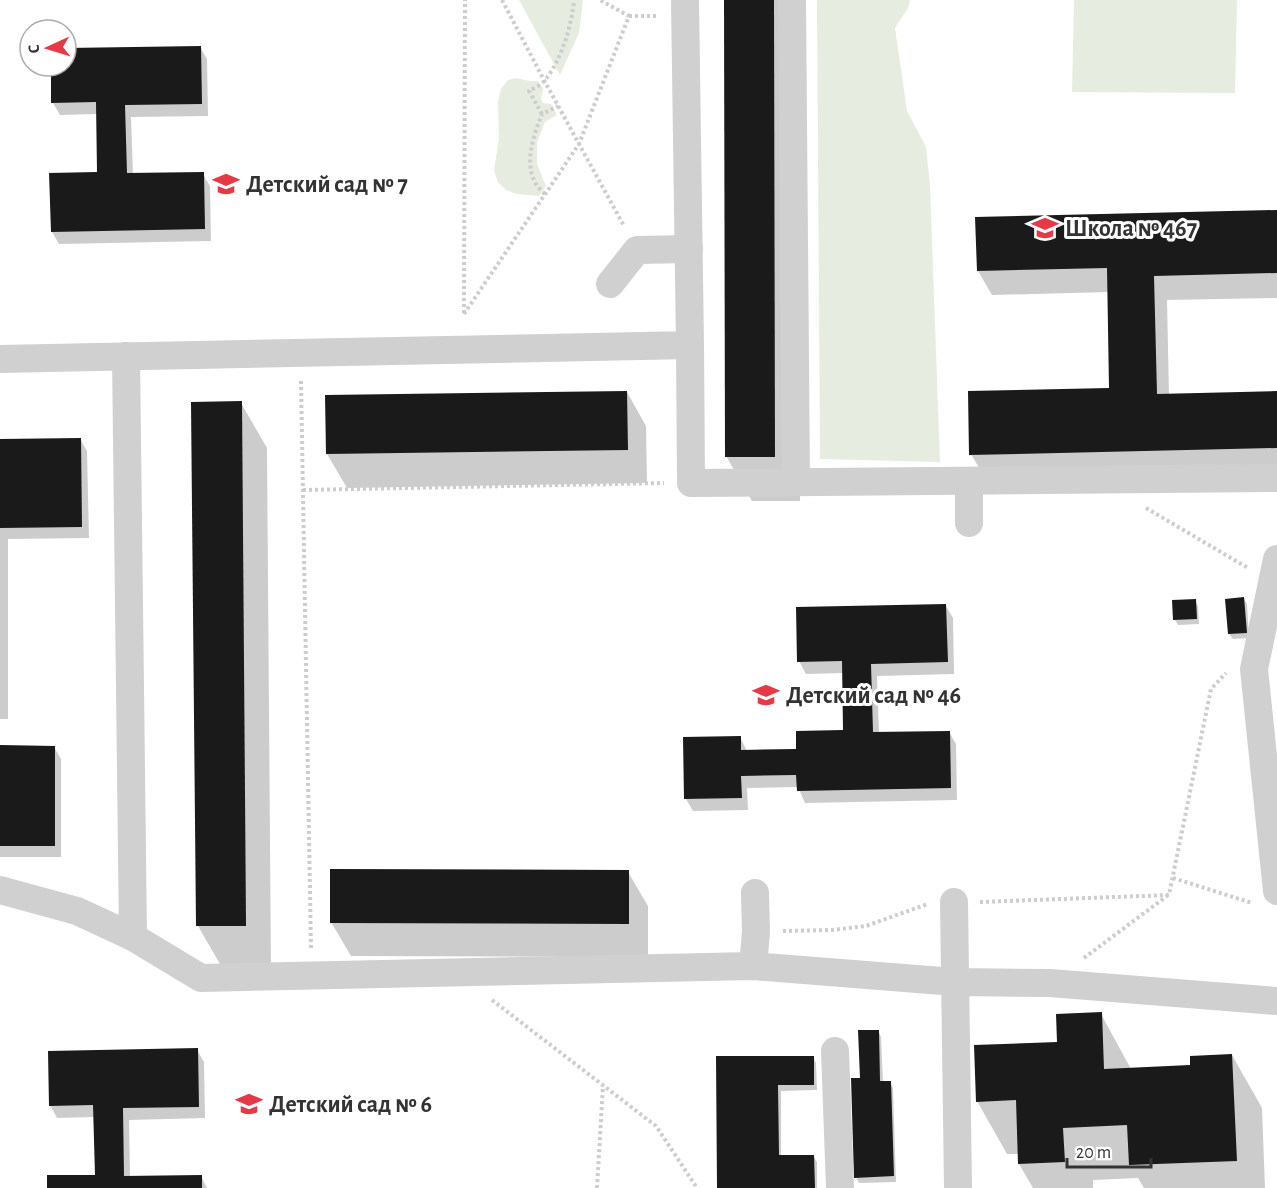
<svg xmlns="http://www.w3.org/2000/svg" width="1277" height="1188" font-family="'Alegreya Sans',sans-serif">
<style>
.green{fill:#e6ecdf}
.shadow{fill:#0003}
.building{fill:#1a1a1a}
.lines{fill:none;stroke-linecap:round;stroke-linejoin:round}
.path{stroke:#cdcdcd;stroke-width:4;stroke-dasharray:3 3;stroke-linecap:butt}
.minor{stroke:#d0d0d0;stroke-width:28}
.labels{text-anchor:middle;stroke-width:6;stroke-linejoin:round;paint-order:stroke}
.poi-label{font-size:24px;font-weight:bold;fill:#333;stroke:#fff;text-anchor:start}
</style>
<rect width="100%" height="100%" fill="#fff"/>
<g class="green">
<path d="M519,0H583L579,33L560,75Z"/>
<path d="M817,0H910L908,8L895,28L907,111L926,147L930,186L940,462L820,459Z"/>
<path d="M1074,0H1237L1235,93L1072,92Z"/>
<path d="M516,78L529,81H538L543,89L541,99L543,103L551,104L557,115L545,122L537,142V164L546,186L539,196L517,194L506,190L498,182L494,170L499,139L498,101L501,89L508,80Z"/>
</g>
<g class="shadow">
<path d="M725,0H799L800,501H752L726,456Z"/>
<path d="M200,47L207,59L208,116L131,117L133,175L203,174L210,186L211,241L59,244L52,232L99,173L98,114L60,115L53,103L52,66H66V50Z"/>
<path d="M1277,212V298L1167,300L1169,395L1277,393V472L985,478L971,454L1111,390L1109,292L992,295L978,271Z"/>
<path d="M627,392L646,426L647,483L347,488L327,454Z"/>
<path d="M241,403L267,448L271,970L224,971L198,926Z"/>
<path d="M80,439L87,451L89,538L8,539V719H0V512Z"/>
<path d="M1244,599L1247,604L1249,638L1233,639L1229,634Z"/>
<path d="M1195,601L1198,606L1199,624L1178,625L1175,620Z"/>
<path d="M946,606L953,618L954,674L877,676L879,733L949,732L956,744L957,800L805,803L798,787L747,788L748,810L693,811L686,799L740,737L747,751L797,750L845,732L844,673L806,674L799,661Z"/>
<path d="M0,747H54L61,759V857H0Z"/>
<path d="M628,872L648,906V957L351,956L331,922Z"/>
<path d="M1101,1014L1131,1069L1191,1067L1232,1055L1262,1108L1265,1188H1144L1138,1178L1093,1180V1188H1033L1019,1164V1154H1007L977,1101Z"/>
<path d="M878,1031L881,1037L883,1083H890L893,1088L896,1182L859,1183L856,1177L862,1079Z"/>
<path d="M197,1050L204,1062L205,1118L129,1120L130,1178L201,1176L207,1188H49L97,1176L95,1117L57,1118L50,1105Z"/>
<path d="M718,1057H813L816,1063L817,1090L781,1091V1157H814L817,1162V1188H718Z"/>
</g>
<g class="building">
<path d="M724,0H774L775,457H725Z"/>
<path d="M201,46L202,104L125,105L127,173L204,172L205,229L51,232L49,173L97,172L96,102L51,103V66H66V48Z"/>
<path d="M1277,210V273L1154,276L1157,394L1277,391V448L969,455L968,391L1109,388L1107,268L977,271L975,217Z"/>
<path d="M627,391L628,450L326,454L325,395Z"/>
<path d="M242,401L246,926H196L191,402Z"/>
<path d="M81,438L82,527L0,528V439Z"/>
<path d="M1244,597L1247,633L1228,634L1225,599Z"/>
<path d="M1196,599L1197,619L1173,620L1172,600Z"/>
<path d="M946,604L948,662L871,664L873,732L950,731L951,788L797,791L796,775L741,776L742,798L684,799L683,737L741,736V750L796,749V731L843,730L842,661L797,662L796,607Z"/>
<path d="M0,745L55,746V846H0Z"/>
<path d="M330,869L629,870V924L330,923Z"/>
<path d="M1102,1012L1104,1069L1190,1065V1056L1232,1054L1237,1161L1129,1165L1127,1125L1063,1128L1065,1162L1018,1164L1016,1100L976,1102L974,1045L1057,1042L1056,1014Z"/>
<path d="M858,1030H879L880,1081H891L894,1176L854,1178L851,1078H860Z"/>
<path d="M198,1048L199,1107L123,1108L124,1176L202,1175V1188H47V1175H95L93,1105L49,1106L48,1051Z"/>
<path d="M716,1056H814V1085H778L779,1155H814L815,1188H717Z"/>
</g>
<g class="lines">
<g class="path">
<path d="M502,0L545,82L624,226"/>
<path d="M629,16H658"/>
<path d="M542,114L529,91C534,88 542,85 545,80C561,61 572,25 574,0"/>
<path d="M545,194C520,174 532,139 542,114L558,106"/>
<path d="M464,313L465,0"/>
<path d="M464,314L579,144L629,16L600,0"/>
<path d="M301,381L311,949"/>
<path d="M303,490L664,483"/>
<path d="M1146,508L1248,568"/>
<path d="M1173,878L1252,903"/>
<path d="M980,902L1169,895L1211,689L1226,673"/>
<path d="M783,931L832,930L866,926L928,904"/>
<path d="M1084,958L1167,896"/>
<path d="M492,1000L656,1126L697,1188"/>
<path d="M597,1188L603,1086"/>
</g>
<g class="minor">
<path d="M792,0L796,482"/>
<path d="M610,284L637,250L689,249"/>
<path d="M690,345L691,483L1277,478"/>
<path d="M126,356L133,937"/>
<path d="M0,359L690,345L685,0"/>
<path d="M969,481V523"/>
<path d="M1277,559L1254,669L1277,891"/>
<path d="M0,890L77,911L133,937L201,978L753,966L955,982L1050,983L1277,1001"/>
<path d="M954,902L958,1188"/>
<path d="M753,966L756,932L755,893"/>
<path d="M835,1051L840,1188"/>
</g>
</g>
<defs>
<g id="school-bare" transform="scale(2.07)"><path d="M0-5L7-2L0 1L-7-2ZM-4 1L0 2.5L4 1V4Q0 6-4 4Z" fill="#e63946" stroke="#fff" stroke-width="2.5" paint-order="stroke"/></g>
</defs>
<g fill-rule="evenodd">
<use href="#school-bare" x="226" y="184"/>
<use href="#school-bare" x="1045" y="228"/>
<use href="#school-bare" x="766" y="695"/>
<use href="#school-bare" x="249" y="1104"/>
</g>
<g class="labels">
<g class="poi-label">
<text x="246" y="192">Детский сад № 7</text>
<text x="1065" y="236">Школа № 467</text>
<text x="786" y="703">Детский сад № 46</text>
<text x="269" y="1112">Детский сад № 6</text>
</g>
</g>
<g transform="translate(48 48) rotate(266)"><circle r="28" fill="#ffffff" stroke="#adadad" stroke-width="1.5"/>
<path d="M0-4.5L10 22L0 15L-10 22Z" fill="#e63946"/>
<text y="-9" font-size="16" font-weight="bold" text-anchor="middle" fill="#333333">С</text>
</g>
<path d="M1067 1158v9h84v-9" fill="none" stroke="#333333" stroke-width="3"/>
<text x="1076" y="1158" font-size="18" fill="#333333" stroke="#ffffff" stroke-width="4.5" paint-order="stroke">20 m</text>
</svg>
